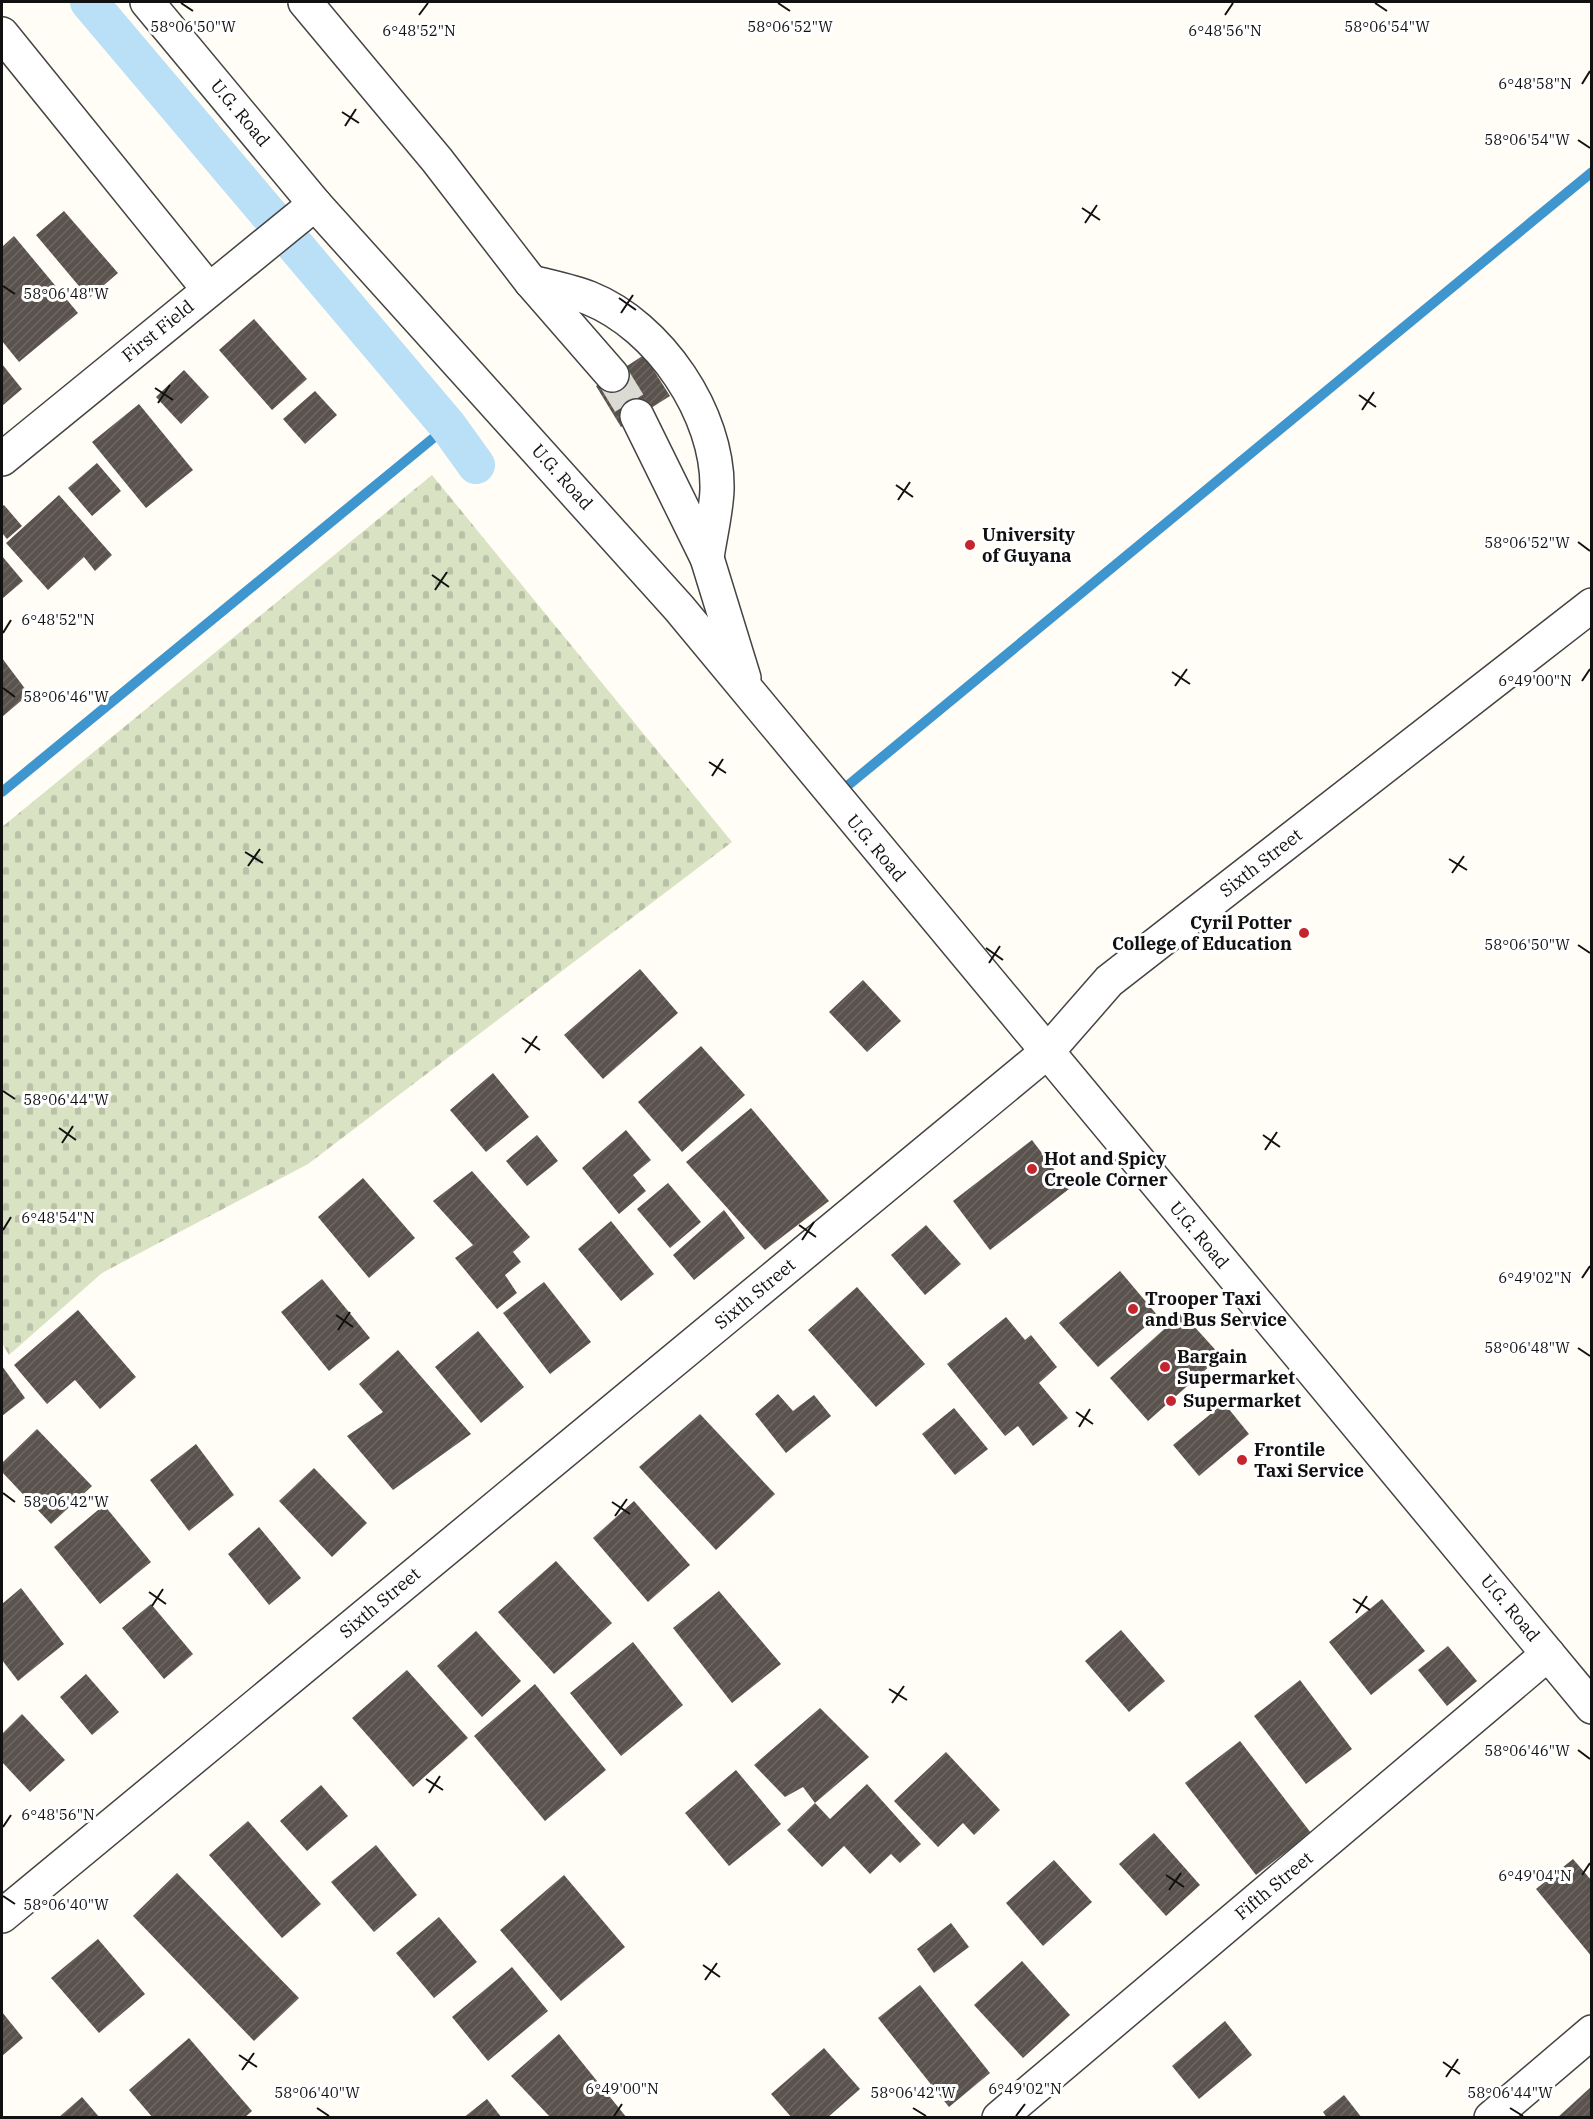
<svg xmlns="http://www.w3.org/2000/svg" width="1593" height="2119" font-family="'IBM Plex Serif',serif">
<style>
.cemetery{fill:url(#cemetery-stones)}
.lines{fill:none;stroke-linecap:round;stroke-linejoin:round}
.stream{stroke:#3f96cf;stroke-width:10}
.canal{stroke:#b9e0f7;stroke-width:38}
.building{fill:url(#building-hatch)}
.minor-tunnel{stroke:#dbdad3;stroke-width:33;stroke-dasharray:33 16;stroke-linecap:butt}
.minor-casing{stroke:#444;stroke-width:36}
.minor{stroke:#fff;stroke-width:33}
.ticks{fill:none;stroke:#111;stroke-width:2}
.poi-dot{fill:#c4262e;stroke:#fff;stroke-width:2}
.labels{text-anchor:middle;stroke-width:6;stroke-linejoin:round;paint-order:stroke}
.street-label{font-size:18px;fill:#111;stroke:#fff}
.poi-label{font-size:18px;font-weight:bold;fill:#111;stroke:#fff;text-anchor:start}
.ticks-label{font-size:15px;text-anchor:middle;fill:#111;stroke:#fff;stroke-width:6;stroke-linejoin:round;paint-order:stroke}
</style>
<defs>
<pattern id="cemetery-stones" width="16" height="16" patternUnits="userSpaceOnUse" patternTransform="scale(1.5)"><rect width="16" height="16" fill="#d9e3c4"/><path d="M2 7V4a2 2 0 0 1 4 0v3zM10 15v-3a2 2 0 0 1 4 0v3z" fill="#b9c2a7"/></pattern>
<pattern id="building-hatch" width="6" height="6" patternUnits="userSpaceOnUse" patternTransform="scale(1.5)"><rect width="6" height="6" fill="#5a524d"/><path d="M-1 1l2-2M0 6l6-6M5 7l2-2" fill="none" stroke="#6d6662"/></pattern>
</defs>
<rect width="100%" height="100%" fill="#fffdf5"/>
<path class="cemetery" d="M432,475L732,842L308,1164L102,1273L9,1355L2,1343V827Z"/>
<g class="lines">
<g class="stream">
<path d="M846,787L1592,172"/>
<path d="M2,792L448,426"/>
</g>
<path class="canal" d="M89,2L448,426L476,465"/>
</g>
<g class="building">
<path d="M64,211L118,273L89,298L36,235Z"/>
<path d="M14,236L78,313L19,362L2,341V247Z"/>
<path d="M254,319L307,379L272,410L219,350Z"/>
<path d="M644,355L670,396L621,427L596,386Z"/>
<path d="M2,364L22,389L2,406Z"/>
<path d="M184,370L209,397L181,424L156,397Z"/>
<path d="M315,391L337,415L305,444L283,419Z"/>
<path d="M139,404L193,470L146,508L92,442Z"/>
<path d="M97,463L121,491L92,516L68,488Z"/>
<path d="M59,495L112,555L95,571L84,557L48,590L6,543Z"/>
<path d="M4,505L22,526L7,539L2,533V507Z"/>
<path d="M2,556L23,581L3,598L2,596Z"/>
<path d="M2,658L29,694L2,717Z"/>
<path d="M640,969L678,1013L603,1079L564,1035Z"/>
<path d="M863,980L901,1021L867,1052L829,1012Z"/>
<path d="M701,1046L745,1095L682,1152L638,1102Z"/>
<path d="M493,1073L529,1117L486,1152L450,1110Z"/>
<path d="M751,1108L829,1201L765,1250L686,1162Z"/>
<path d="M626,1130L651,1160L633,1175L646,1191L619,1214L582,1168Z"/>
<path d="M537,1135L558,1161L527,1186L506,1161Z"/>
<path d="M1032,1140L1069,1189L990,1250L953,1201Z"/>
<path d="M472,1171L530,1237L513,1252L521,1262L505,1275L517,1293L497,1309L455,1258L473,1245L433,1201Z"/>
<path d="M363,1178L415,1238L369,1278L318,1217Z"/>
<path d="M668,1183L701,1222L670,1248L637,1209Z"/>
<path d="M724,1210L745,1238L694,1280L673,1255Z"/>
<path d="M611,1221L654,1274L621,1301L578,1249Z"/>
<path d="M926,1225L961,1264L925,1295L891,1255Z"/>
<path d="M1120,1271L1158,1316L1098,1367L1059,1323Z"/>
<path d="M322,1279L370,1338L329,1371L281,1312Z"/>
<path d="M544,1282L591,1342L550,1374L503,1313Z"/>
<path d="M857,1287L925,1364L876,1407L808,1330Z"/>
<path d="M78,1310L136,1377L100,1409L75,1380L47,1404L14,1365Z"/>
<path d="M1182,1313L1221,1356L1148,1421L1110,1378Z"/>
<path d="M1006,1317L1025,1340L1031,1335L1057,1367L1039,1383L1068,1418L1033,1446L1018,1426L1005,1436L947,1364Z"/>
<path d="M478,1331L524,1387L481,1423L435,1367Z"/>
<path d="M398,1350L471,1434L393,1490L347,1436L383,1412L359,1384Z"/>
<path d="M2,1366L25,1398L2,1416Z"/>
<path d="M778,1394L793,1411L814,1395L831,1416L786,1453L755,1414Z"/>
<path d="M1224,1403L1249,1434L1199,1476L1173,1445Z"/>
<path d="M954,1408L988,1449L955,1475L922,1434Z"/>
<path d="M700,1414L775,1494L716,1550L639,1467Z"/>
<path d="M37,1429L92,1486L51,1524L2,1472V1463Z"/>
<path d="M196,1444L234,1495L189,1531L150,1480Z"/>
<path d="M314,1468L367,1523L332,1557L279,1501Z"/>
<path d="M634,1501L690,1565L648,1602L593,1538Z"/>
<path d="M104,1505L151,1562L100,1604L54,1547Z"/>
<path d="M259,1527L301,1578L269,1605L228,1554Z"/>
<path d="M556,1561L612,1623L554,1674L498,1612Z"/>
<path d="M21,1588L64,1644L18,1681L2,1660V1604Z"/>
<path d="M719,1591L781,1664L732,1703L673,1628Z"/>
<path d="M1382,1599L1425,1651L1371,1695L1329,1642Z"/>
<path d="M151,1604L193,1654L164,1679L122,1628Z"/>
<path d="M1121,1630L1165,1681L1129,1712L1085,1661Z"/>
<path d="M476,1631L521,1681L482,1717L437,1666Z"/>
<path d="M633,1642L683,1705L621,1756L570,1693Z"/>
<path d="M1448,1646L1477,1681L1447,1706L1418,1670Z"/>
<path d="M407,1670L468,1738L413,1787L352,1718Z"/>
<path d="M86,1674L119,1712L92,1735L60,1697Z"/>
<path d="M1300,1680L1352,1749L1306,1784L1254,1716Z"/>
<path d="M535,1684L606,1770L545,1821L474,1736Z"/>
<path d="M820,1708L869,1757L815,1803L830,1819L867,1784L921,1844L900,1863L891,1854L870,1874L844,1846L822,1867L787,1830L815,1803L803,1787L785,1797L754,1765Z"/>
<path d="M22,1714L65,1760L30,1792L2,1762V1734Z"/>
<path d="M1240,1741L1311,1833L1256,1875L1185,1783Z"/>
<path d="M946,1752L1000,1810L974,1835L963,1823L938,1847L894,1801Z"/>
<path d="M736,1770L781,1824L729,1866L685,1813Z"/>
<path d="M321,1785L348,1816L307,1851L280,1821Z"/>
<path d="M248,1821L321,1904L282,1938L209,1855Z"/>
<path d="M1154,1833L1200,1885L1166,1916L1119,1864Z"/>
<path d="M376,1845L417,1895L374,1932L331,1882Z"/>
<path d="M1573,1859L1592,1881V1957L1536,1889Z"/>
<path d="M1054,1860L1092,1902L1043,1946L1006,1903Z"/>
<path d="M177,1873L299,1998L254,2041L133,1916Z"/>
<path d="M564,1875L625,1947L561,2001L500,1930Z"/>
<path d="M439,1917L477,1962L434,1998L396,1953Z"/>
<path d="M951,1923L969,1947L934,1973L917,1949Z"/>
<path d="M98,1939L145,1994L99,2033L51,1978Z"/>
<path d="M1022,1961L1070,2015L1023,2058L974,2005Z"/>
<path d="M512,1967L548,2011L488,2061L452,2017Z"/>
<path d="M920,1985L990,2073L949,2107L878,2018Z"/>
<path d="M2,2012L23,2038L2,2056Z"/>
<path d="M1225,2021L1252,2055L1199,2099L1172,2066Z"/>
<path d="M559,2034L627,2118H551L511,2076Z"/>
<path d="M189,2038L252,2111L244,2118H153L129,2090Z"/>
<path d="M824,2048L860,2089L827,2118H792L771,2094Z"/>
<path d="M1592,2086V2118H1557Z"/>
<path d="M1344,2095L1362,2118H1327L1323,2112Z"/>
<path d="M82,2097L100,2118H58Z"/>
<path d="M487,2099L502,2118H463Z"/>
</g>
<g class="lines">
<path class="minor-tunnel" d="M612,375L637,416"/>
<g class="minor-casing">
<g id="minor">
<path d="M147,2L315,204L679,608L1592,1707"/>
<path d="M305,2L437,160L531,282L612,375"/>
<path d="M2,34L209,290"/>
<path d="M531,282C550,287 571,291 589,298C659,326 719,414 717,490C716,513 710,536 707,558"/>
<path d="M637,416L707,558L744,678"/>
<path d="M2,459L315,204"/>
<path d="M2,1916L1047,1052L1109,981L1592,605"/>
<path d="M999,2118L1548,1654"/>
<path d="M1491,2118L1592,2032"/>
</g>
</g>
<use href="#minor" class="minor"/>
</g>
<path class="ticks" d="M181,3L193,11M778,3L790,11M1375,3L1387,11M419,15L428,3M1225,15L1233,3M1582,84L1590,71M342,112L359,123M345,126L356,109M1578,140L1590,148M1082,208L1100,220M1085,223L1097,205M3,286L15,294M619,298L636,310M621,313L633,295M155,388L173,400M1359,395L1376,407M158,403L170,385M1362,410L1374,392M896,485L913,497M898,500L910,482M1578,542L1590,551M432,575L449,587M435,590L447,572M3,633L11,620M1172,672L1190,684M1582,681L1590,669M1175,686L1187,669M3,688L15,697M709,762L726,773M712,776L723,759M245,852L263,863M1449,859L1467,870M248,866L260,849M1452,873L1464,856M1578,945L1590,953M986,948L1003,960M989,963L1000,946M522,1038L540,1050M525,1053L537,1036M3,1091L15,1099M59,1128L76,1140M1263,1135L1280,1147M62,1143L73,1126M1265,1150L1277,1132M799,1225L816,1237M3,1230L11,1217M802,1240L814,1222M1582,1278L1590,1266M336,1315L353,1327M338,1330L350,1312M1578,1348L1590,1356M1076,1412L1093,1424M1079,1427L1090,1409M3,1493L15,1502M612,1502L630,1514M615,1516L627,1499M149,1592L166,1604M1353,1599L1370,1610M152,1606L163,1589M1356,1613L1367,1596M889,1689L907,1700M892,1703L904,1686M1578,1750L1590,1759M426,1779L443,1790M429,1793L440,1776M3,1827L11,1815M1166,1875L1184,1887M1582,1875L1590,1863M1169,1890L1181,1873M3,1896L15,1904M703,1965L720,1977M705,1980L717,1963M239,2055L257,2067M1443,2062L1460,2074M242,2070L254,2053M1446,2077L1458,2059M317,2108L329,2116M913,2108L926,2116M1510,2108L1523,2116M614,2116L622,2104M1016,2116L1025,2104"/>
<g class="poi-dot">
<circle cx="970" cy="545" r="6"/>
<circle cx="1304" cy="933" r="6"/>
<circle cx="1032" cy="1169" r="6"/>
<circle cx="1133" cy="1309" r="6"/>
<circle cx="1165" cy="1367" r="6"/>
<circle cx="1171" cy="1401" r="6"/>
<circle cx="1242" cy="1460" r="6"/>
</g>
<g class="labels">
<g class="street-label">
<text transform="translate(240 113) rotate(50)" y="6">U.G. Road</text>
<text transform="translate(158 331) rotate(-39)" y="6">First Field</text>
<text transform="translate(562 477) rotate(48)" y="6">U.G. Road</text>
<text transform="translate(876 848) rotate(50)" y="6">U.G. Road</text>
<text transform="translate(1261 863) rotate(-38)" y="6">Sixth Street</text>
<text transform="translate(1199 1235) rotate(50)" y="6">U.G. Road</text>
<text transform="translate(755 1294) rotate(-40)" y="6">Sixth Street</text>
<text transform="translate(380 1603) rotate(-40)" y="6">Sixth Street</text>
<text transform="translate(1510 1608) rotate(50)" y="6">U.G. Road</text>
<text transform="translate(1274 1886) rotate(-40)" y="6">Fifth Street</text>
</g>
<g class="poi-label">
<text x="982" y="541">University<tspan x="982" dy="21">of Guyana</tspan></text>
<text x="1292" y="929" text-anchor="end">Cyril Potter<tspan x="1292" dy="21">College of Education</tspan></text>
<text x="1044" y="1165">Hot and Spicy<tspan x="1044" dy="21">Creole Corner</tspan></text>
<text x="1145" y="1305">Trooper Taxi<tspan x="1145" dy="21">and Bus Service</tspan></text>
<text x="1177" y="1363">Bargain<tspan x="1177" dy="21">Supermarket</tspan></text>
<text x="1183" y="1407">Supermarket</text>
<text x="1254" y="1456">Frontile<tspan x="1254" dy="21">Taxi Service</tspan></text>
</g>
</g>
<g class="ticks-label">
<text x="790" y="32">58°06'52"W</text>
<text x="193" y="32">58°06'50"W</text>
<text x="1387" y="32">58°06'54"W</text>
<text x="419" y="36">6°48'52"N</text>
<text x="1225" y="36">6°48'56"N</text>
<text x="1535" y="89">6°48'58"N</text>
<text x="1527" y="145">58°06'54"W</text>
<text x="66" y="299">58°06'48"W</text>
<text x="1527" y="548">58°06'52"W</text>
<text x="58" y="625">6°48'52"N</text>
<text x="1535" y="686">6°49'00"N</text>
<text x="66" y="702">58°06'46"W</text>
<text x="1527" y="950">58°06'50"W</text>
<text x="66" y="1105">58°06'44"W</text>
<text x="58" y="1223">6°48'54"N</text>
<text x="1535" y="1283">6°49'02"N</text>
<text x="1527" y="1353">58°06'48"W</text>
<text x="66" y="1507">58°06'42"W</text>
<text x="1527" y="1756">58°06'46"W</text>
<text x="58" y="1820">6°48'56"N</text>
<text x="1535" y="1881">6°49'04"N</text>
<text x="66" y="1910">58°06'40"W</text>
<text x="622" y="2094">6°49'00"N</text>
<text x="1025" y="2094">6°49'02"N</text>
<text x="317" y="2098">58°06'40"W</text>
<text x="913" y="2098">58°06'42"W</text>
<text x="1510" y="2098">58°06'44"W</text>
</g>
<rect width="1593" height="2119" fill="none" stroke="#111111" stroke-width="6"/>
</svg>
